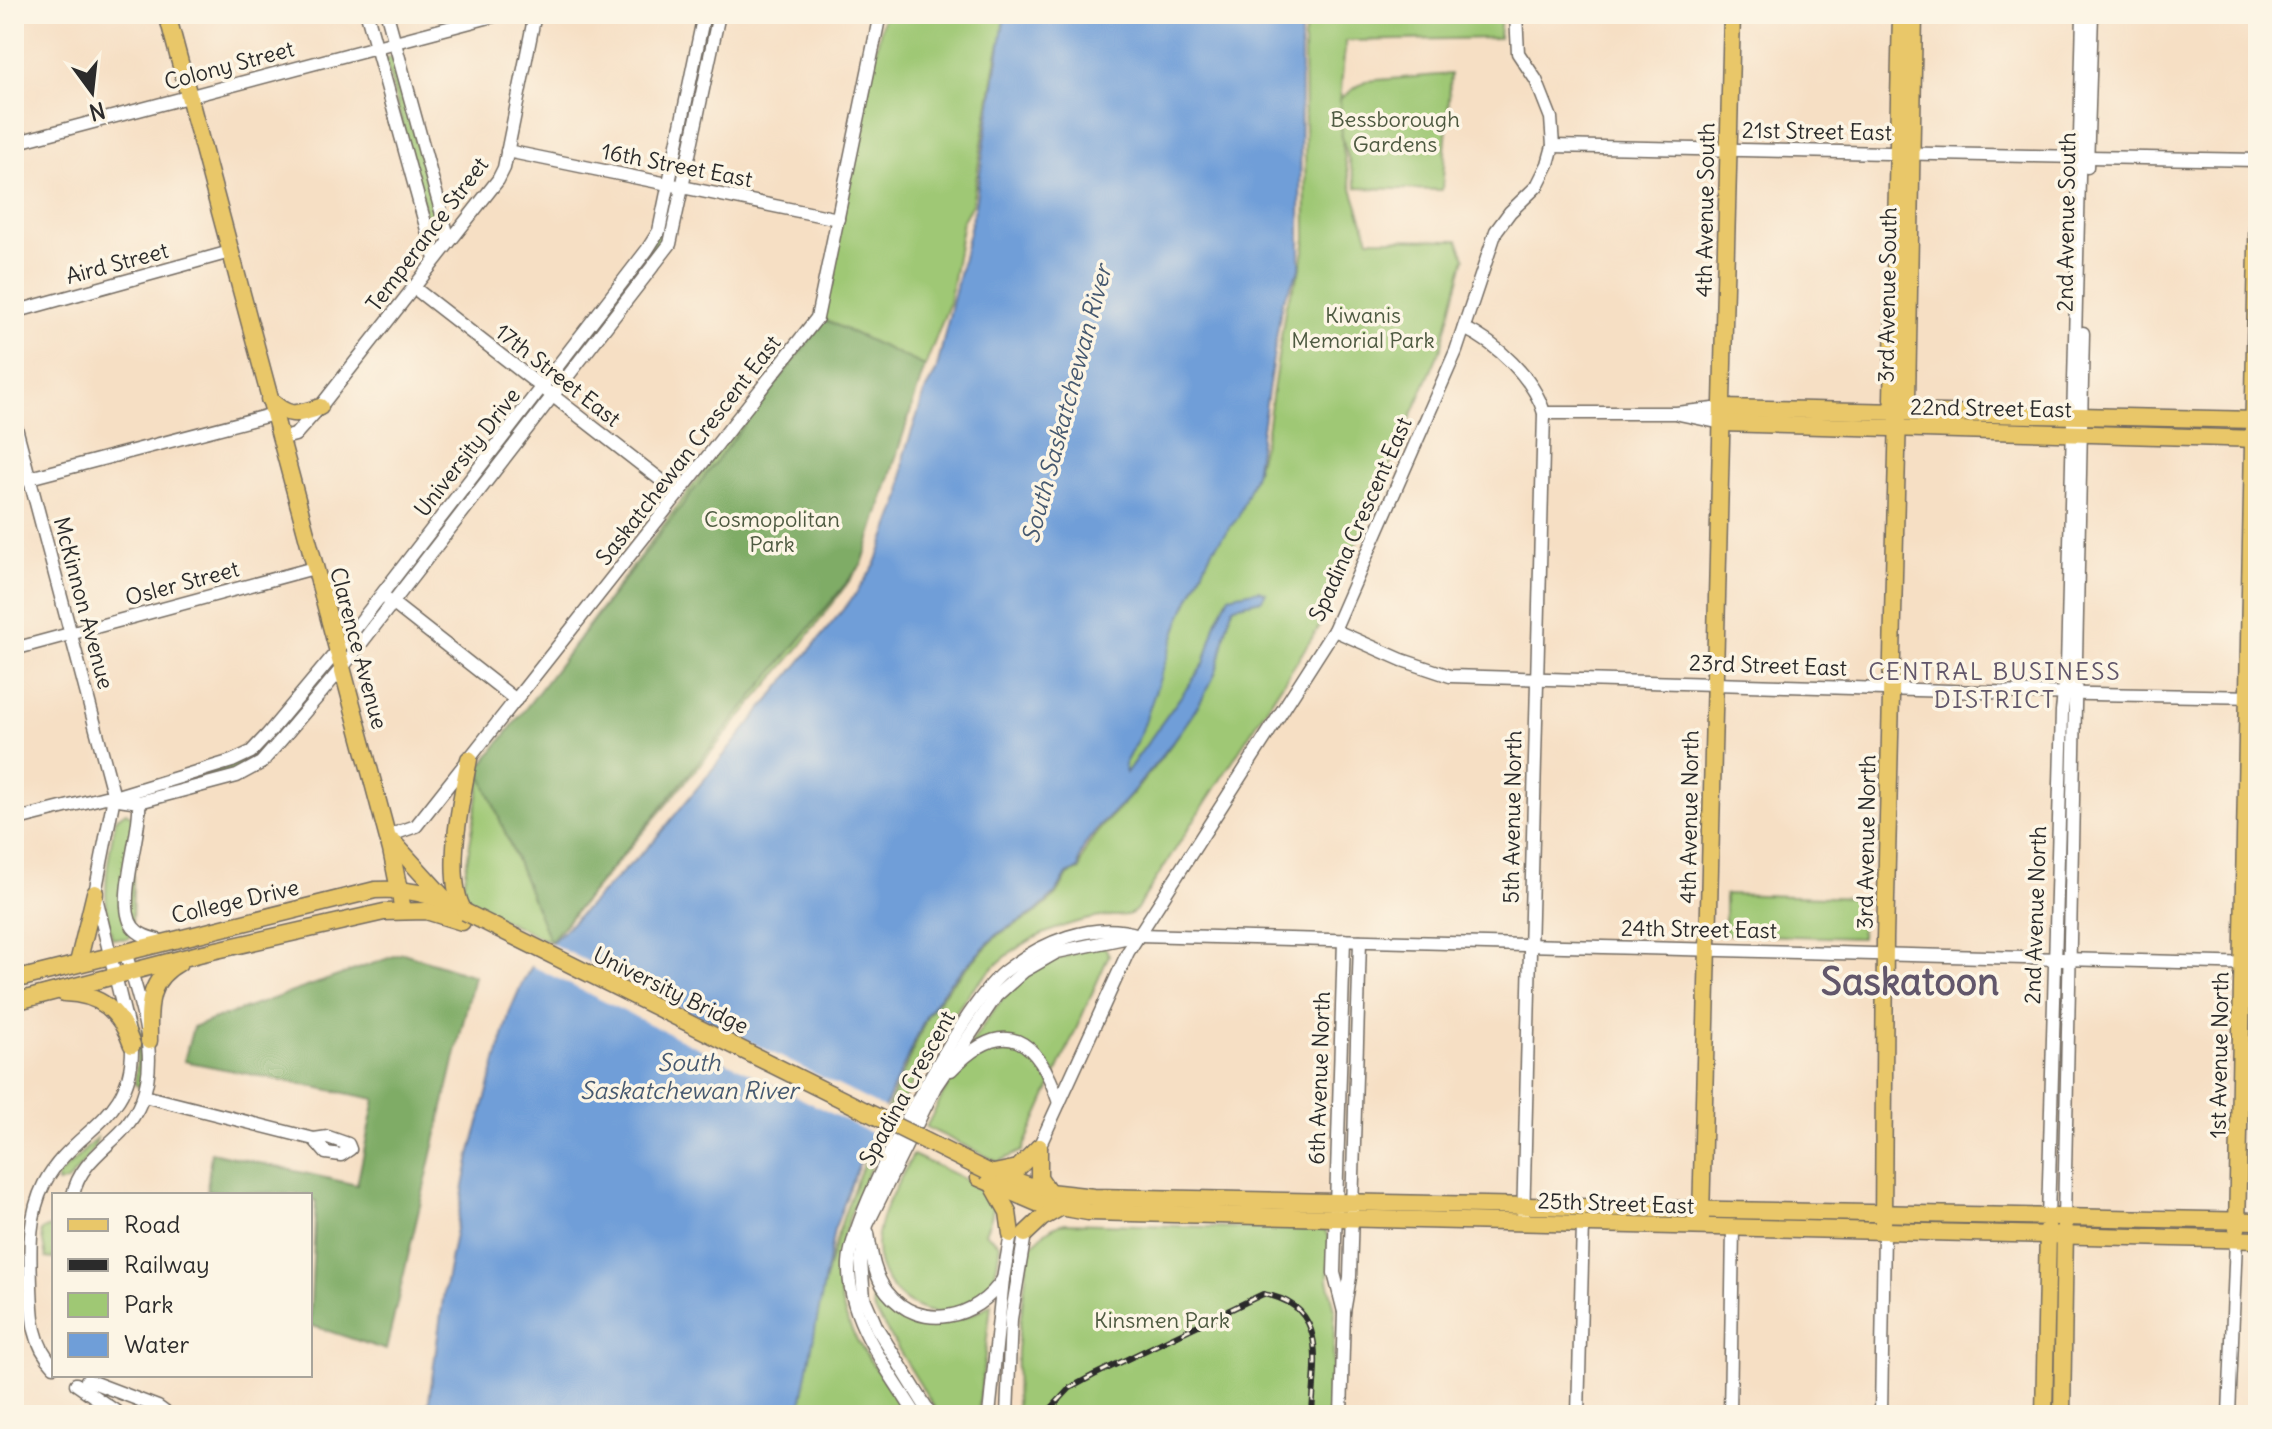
<svg xmlns="http://www.w3.org/2000/svg" width="2272" height="1429" font-family="Delius,sans-serif">
<style>
.green{fill:#9fc874;stroke:#657a50;stroke-width:2}
.forest{fill:#7fac66;stroke:#556c48;stroke-width:2}
.water{fill:#6f9ed8;stroke:#4d6482;stroke-width:2}
.pier{fill:#f6dfc4}
.lines{fill:none;stroke-linecap:round;stroke-linejoin:round}
.minor-casing{stroke:#726a61;stroke-width:15}
.major-casing{stroke:#726a61;stroke-width:19}
.minor{stroke:#fff;stroke-width:12}
.major{stroke:#e9c769;stroke-width:16}
.rail-casing{stroke:#2b2b2b;stroke-width:6}
.rail{stroke:#fcf5e5;stroke-width:3;stroke-dasharray:9;stroke-linecap:butt}
.major-bridge-casing{stroke:#726a61;stroke-width:19;stroke-linecap:butt}
.major-bridge{stroke:#e9c769;stroke-width:16}
.labels{text-anchor:middle;stroke-width:7;stroke-linejoin:round;paint-order:stroke}
.street-label{font-size:22px;fill:#2b2b2b;stroke:#fcf5e5}
.park-label{font-size:22px;fill:#4e5a41;stroke:#fcf5e5}
.water-label{font-size:24px;font-style:italic;fill:#465970;stroke:#fcf5e5}
.neighbourhood-label{font-size:24px;letter-spacing:2px;fill:#62576b;stroke:#fcf5e5}
.town-label{font-size:38px;font-weight:bold;fill:#62576b;stroke:#fcf5e5}
</style>
<rect width="100%" height="100%" fill="#fcf5e5"/>
<filter id="ink" filterUnits="userSpaceOnUse"><feTurbulence type="fractalNoise" baseFrequency=".0125" numOctaves="2"/><feDisplacementMap in="SourceGraphic" scale="16" xChannelSelector="R" yChannelSelector="G"/><feConvolveMatrix kernelMatrix="1 2 1 2 8 2 1 2 1" color-interpolation-filters="sRGB"/></filter>
<filter id="wash" filterUnits="userSpaceOnUse"><feTurbulence type="fractalNoise" baseFrequency=".006" numOctaves="4" result="noise"/><feDisplacementMap in="SourceGraphic" scale="32" xChannelSelector="R" yChannelSelector="G"/><feGaussianBlur stdDeviation="1.8" result="paint"/><feColorMatrix in="noise" values="0 0 0 0 0 0 0 0 0 0 0 0 0 0 0 0 0 1.4 0 .05"/><feComposite in="paint" operator="in"/></filter>
<g filter="url(#wash)">
<rect width="100%" height="100%" fill="#f6dfc4"/>
<g class="green">
<path d="M708,14H714L681,170L676,169Z"/>
<path d="M884,14H1008L997,55L972,204L963,220L949,304L918,385L862,564L799,648L550,942L481,909L462,891L483,767L818,317Z"/>
<path d="M1308,14H1501L1499,38L1346,41C1334,127 1340,158 1369,239L1458,240L1465,257L1441,348L1321,624L1136,910C1129,917 1122,915 1113,916C1089,917 1065,925 1043,934C972,964 933,1048 897,1111L887,1110L928,1015L952,983L998,935L1036,913L1057,895L1068,875L1080,870C1082,838 1118,813 1136,790C1164,755 1194,717 1213,677C1224,655 1223,628 1234,606L1261,600L1229,596L1216,622L1204,664L1126,773L1124,765L1181,617L1211,552L1238,517L1255,474L1267,430L1286,304L1301,269L1306,239L1304,40Z"/>
<path d="M393,57L439,225L430,229L385,59Z"/>
<path d="M1451,74L1442,190L1357,188L1342,137L1340,99L1365,81Z"/>
<path d="M670,199L674,200L666,240L558,381L555,379L644,262Z"/>
<path d="M536,403L539,405L398,588L394,585Z"/>
<path d="M318,681L319,688L265,753L247,768L148,793V790L248,760Z"/>
<path d="M126,812L134,818L132,932L128,939L112,938C101,896 107,861 116,819Z"/>
<path d="M1725,894L1863,898L1861,938L1725,934Z"/>
<path d="M1093,947H1105L1109,955L1022,1151L998,1162L926,1127C949,1084 989,1000 1030,973C1050,961 1071,954 1093,947Z"/>
<path d="M130,991C138,1022 150,1057 139,1087L135,1084L138,1048L127,992Z"/>
<path d="M876,1137L884,1141C854,1201 818,1267 853,1333C868,1361 891,1388 908,1415H796C814,1319 833,1226 876,1137Z"/>
<path d="M97,1138C95,1152 76,1170 68,1182L57,1183V1177Z"/>
<path d="M913,1155C931,1164 986,1184 992,1203C995,1213 988,1224 985,1233L1000,1245C998,1257 997,1276 990,1286C956,1341 877,1305 877,1246C877,1215 899,1182 913,1155Z"/>
<path d="M1065,1223L1325,1230L1329,1239L1328,1280L1335,1310L1331,1415H1016L1017,1349L1029,1250C1039,1237 1049,1226 1065,1223Z"/>
<path d="M54,1225V1259L46,1258L41,1231Z"/>
<path d="M868,1261C885,1327 939,1338 991,1304L978,1415H939L873,1308Z"/>
</g>
<g class="forest">
<path d="M825,320L925,366L862,564L550,942L479,769Z"/>
<path d="M403,953L474,976L386,1350L310,1325L316,1201L310,1200V1195L207,1191L211,1152L357,1185L375,1099L184,1061L193,1027Z"/>
</g>
<path class="water" d="M1005,14H1304L1301,28L1300,269L1282,301L1255,474L1238,517L1211,552L1181,617L1141,733L1124,765L1126,773L1204,664L1216,622L1229,596L1259,590L1266,593L1261,600L1234,606C1223,628 1224,654 1214,676C1194,720 1159,759 1129,796C1115,813 1075,842 1079,869L1067,874L1056,893L1035,912L997,934L950,982L927,1014L859,1164L834,1230L799,1415H427L444,1292L470,1155L510,1011L523,981L539,955L653,842L855,595L876,563L901,496L904,455L926,389L936,372L974,211Z"/>
<path class="pier" d="M548,942L888,1110L877,1136L528,964Z"/>
</g>
<g filter="url(#ink)">
<g class="lines">
<g class="minor-casing">
<g id="minor">
<path d="M367,14L435,259"/>
<path d="M387,14L449,240"/>
<path d="M14,143L501,14"/>
<path d="M1553,146L2079,157"/>
<path d="M507,151L838,219"/>
<path d="M2088,157L2258,160"/>
<path d="M2087,167L2092,14"/>
<path d="M413,287L679,494"/>
<path d="M14,312L230,252"/>
<path d="M1464,328C1496,343 1534,378 1544,413L1523,1222"/>
<path d="M1544,413H1676L1723,408"/>
<path d="M1679,414L1722,423"/>
<path d="M14,420L114,797L95,893L132,1045C134,1122 73,1128 44,1184C28,1216 30,1251 31,1286C32,1316 32,1343 54,1366"/>
<path d="M280,439L295,435L320,407L498,180L504,168L535,14"/>
<path d="M14,482L274,414"/>
<path d="M386,598L516,700"/>
<path d="M1334,630L1402,660L1450,676L1982,692L2258,697"/>
<path d="M14,649L314,568"/>
<path d="M114,797L232,761L251,752L267,735L348,638L647,250L659,231L704,14"/>
<path d="M139,802C142,834 115,902 133,927C140,936 151,938 161,941"/>
<path d="M14,820L105,797L139,802L237,776L261,763L281,740L342,668L670,244L719,14"/>
<path d="M388,836L416,826L817,318L880,14"/>
<path d="M951,1070C1005,1014 1038,1038 1059,1103"/>
<path d="M144,1096L314,1139L326,1153L341,1155L350,1149L348,1144L328,1137L314,1139"/>
<path d="M1039,1147L1128,952L1334,630L1456,351L1496,231L1510,212L1537,186L1548,164L1553,146L1551,118L1536,80L1518,53L1516,14"/>
<path d="M73,1195C79,1166 101,1152 121,1132C171,1080 142,1011 125,951"/>
<path d="M2048,1219L2062,711L2067,668L2083,14"/>
<path d="M2064,1219L2083,333"/>
<path d="M868,1233C871,1253 874,1276 887,1292C920,1333 977,1319 1003,1279"/>
<path d="M1344,1312L1334,1273L1344,940"/>
<path d="M87,1380L158,1407L169,1415"/>
<path d="M76,1384L121,1415"/>
<path d="M916,1415C888,1369 847,1320 849,1263C851,1210 963,1005 1004,972C1041,943 1092,920 1139,935L2258,964"/>
<path d="M931,1415L877,1328L864,1298L861,1261L867,1225L935,1087L996,996L1024,971L1057,952L1139,935"/>
<path d="M989,1415L1003,1279L1011,1234"/>
<path d="M1007,1415L1011,1319L1025,1234"/>
<path d="M1341,1415L1344,1312L1350,1277L1360,941"/>
<path d="M1578,1415L1583,1224"/>
<path d="M1730,1415L1733,1228"/>
<path d="M1881,1415L1884,1232"/>
<path d="M2229,1415L2236,1240"/>
</g>
</g>
<g class="major-casing">
<g id="major">
<path d="M167,14L391,850L403,910"/>
<path d="M269,399C288,418 296,415 320,407"/>
<path d="M1723,408L2258,420"/>
<path d="M1898,413L1907,400L1914,14"/>
<path d="M1722,423L2258,439"/>
<path d="M393,842L442,896"/>
<path d="M464,911C443,877 462,797 469,759"/>
<path d="M78,963L95,893"/>
<path d="M14,980L375,890C408,888 437,894 465,912"/>
<path d="M64,993C101,994 120,1011 132,1045"/>
<path d="M14,1002L199,954L384,912L426,911L462,922"/>
<path d="M149,1041C149,1008 146,981 179,963"/>
<path d="M1039,1147V1177L1049,1192"/>
<path d="M986,1171L1049,1192L1094,1197L2258,1221"/>
<path d="M994,1173L1018,1168L1039,1147"/>
<path d="M979,1178L1037,1203L1088,1212L2258,1240"/>
<path d="M994,1187L1008,1212L1011,1234"/>
<path d="M1701,1218L1732,14"/>
<path d="M1883,1223L1885,939L1898,413L1892,399L1901,14"/>
<path d="M2237,1229L2258,199"/>
<path d="M1025,1234L1042,1218L1058,1209"/>
<path d="M2044,1415L2048,1229"/>
<path d="M2062,1415L2065,1229"/>
</g>
</g>
<use href="#minor" class="minor"/>
<use href="#major" class="major"/>
<g class="rail-casing">
<path id="rail" d="M1045,1415L1070,1388L1094,1375L1263,1294C1330,1305 1314,1364 1312,1415"/>
</g>
<use href="#rail" class="rail"/>
<g class="major-bridge-casing">
<path id="major-bridge" d="M465,912L986,1171"/>
</g>
<use href="#major-bridge" class="major-bridge"/>
</g>
</g>
<g class="labels">
<g class="street-label">
<text transform="translate(229 65) rotate(-15)" y="8">Colony Street</text>
<text transform="translate(1817 131) rotate(1)" y="8">21st Street East</text>
<text transform="translate(677 165) rotate(11)" y="8">16th Street East</text>
<text transform="translate(1705 210) rotate(-89)" y="8">4th Avenue South</text>
<text transform="translate(2066 222) rotate(-89)" y="8">2nd Avenue South</text>
<text transform="translate(427 234) rotate(-53)" y="8">Temperance Street</text>
<text transform="translate(117 263) rotate(-15)" y="8">Aird Street</text>
<text transform="translate(1887 295) rotate(-89)" y="8">3rd Avenue South</text>
<text transform="translate(558 375) rotate(38)" y="8">17th Street East</text>
<text transform="translate(1991 408) rotate(1)" y="8">22nd Street East</text>
<text transform="translate(688 450) rotate(-52)" y="8">Saskatchewan Crescent East</text>
<text transform="translate(467 452) rotate(-52)" y="8">University Drive</text>
<text transform="translate(1360 519) rotate(-66)" y="8">Spadina Crescent East</text>
<text transform="translate(182 583) rotate(-15)" y="8">Osler Street</text>
<text transform="translate(84 603) rotate(75)" y="8">McKinnon Avenue</text>
<text transform="translate(359 648) rotate(75)" y="8">Clarence Avenue</text>
<text transform="translate(1768 665) rotate(2)" y="8">23rd Street East</text>
<text transform="translate(1512 817) rotate(-89)" y="8">5th Avenue North</text>
<text transform="translate(1689 817) rotate(-89)" y="8">4th Avenue North</text>
<text transform="translate(1866 842) rotate(-89)" y="8">3rd Avenue North</text>
<text transform="translate(235 901) rotate(-13)" y="8">College Drive</text>
<text transform="translate(2035 915) rotate(-88)" y="8">2nd Avenue North</text>
<text transform="translate(1699 929) rotate(1)" y="8">24th Street East</text>
<text transform="translate(671 990) rotate(26)" y="8">University Bridge</text>
<text transform="translate(2219 1055) rotate(-89)" y="8">1st Avenue North</text>
<text transform="translate(1319 1078) rotate(-88)" y="8">6th Avenue North</text>
<text transform="translate(907 1088) rotate(-61)" y="8">Spadina Crescent</text>
<text transform="translate(1616 1203) rotate(2)" y="8">25th Street East</text>
</g>
<g class="park-label">
<text x="1395" y="127">Bessborough<tspan x="1395" dy="25">Gardens</tspan></text>
<text x="1363" y="323">Kiwanis<tspan x="1363" dy="25">Memorial Park</tspan></text>
<text x="772" y="527">Cosmopolitan<tspan x="772" dy="25">Park</tspan></text>
<text x="1162" y="1328">Kinsmen Park</text>
</g>
<g class="water-label">
<text transform="translate(1067 404) rotate(-75)" y="8">South Saskatchewan River</text>
<text x="689" y="1071">South<tspan x="689" dy="28">Saskatchewan River</tspan></text>
</g>
<g class="neighbourhood-label">
<text x="1995" y="680">CENTRAL BUSINESS<tspan x="1995" dy="28">DISTRICT</tspan></text>
</g>
<g class="town-label">
<text x="1910" y="995">Saskatoon</text>
</g>
</g>
<rect width="2272" height="1429" fill="none" stroke="#fcf5e5" stroke-width="48"/>
<rect x="52" y="1193" width="260" height="184" fill="#fcf5e5" stroke="#a8a49b" stroke-width="2"/>
<rect x="68" y="1219" width="40" height="12" fill="#e9c769" stroke="#a8a49b" stroke-width="2"/>
<text x="124" y="1233" font-size="24" fill="#2b2b2b">Road</text>
<rect x="68" y="1259" width="40" height="12" fill="#2b2b2b" stroke="#a8a49b" stroke-width="2"/>
<text x="124" y="1273" font-size="24" fill="#2b2b2b">Railway</text>
<rect x="68" y="1293" width="40" height="24" fill="#9fc874" stroke="#a8a49b" stroke-width="2"/>
<text x="124" y="1313" font-size="24" fill="#2b2b2b">Park</text>
<rect x="68" y="1333" width="40" height="24" fill="#6f9ed8" stroke="#a8a49b" stroke-width="2"/>
<text x="124" y="1353" font-size="24" fill="#2b2b2b">Water</text>
<g transform="translate(92 92) rotate(165)" stroke="#fcf5e5" stroke-width="6" paint-order="stroke">
<path d="M0-6L14 30L0 20L-14 30Z" fill="#2b2b2b"/>
<text y="-12" font-size="22" font-weight="bold" text-anchor="middle" fill="#2b2b2b">N</text>
</g>
</svg>
